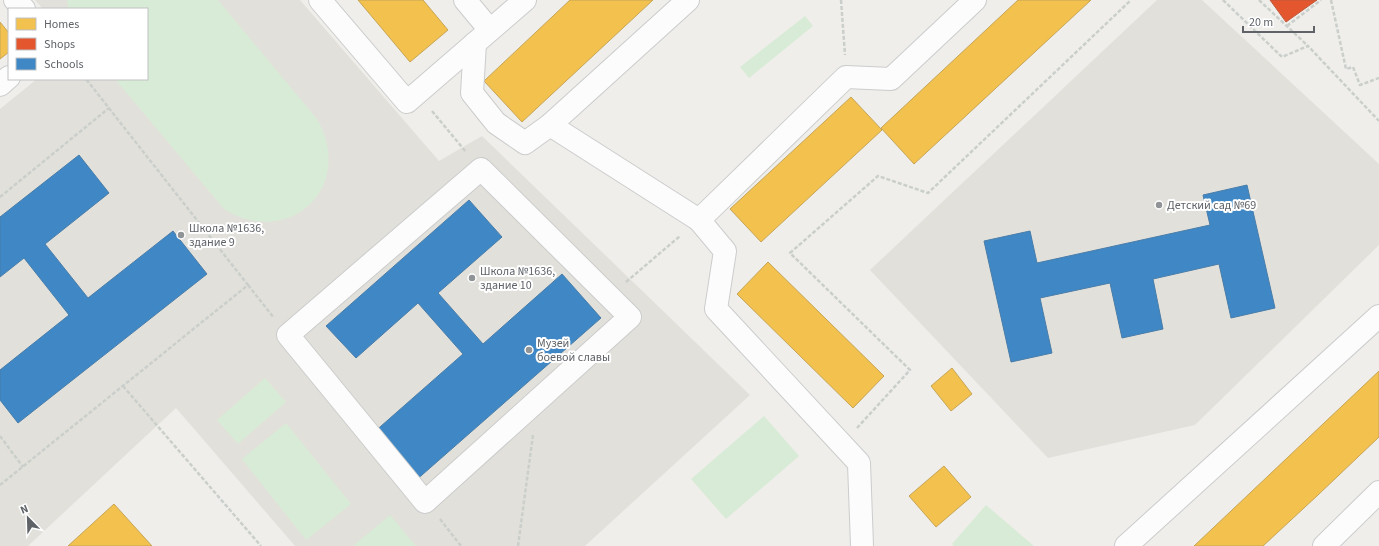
<svg xmlns="http://www.w3.org/2000/svg" width="1379" height="546" font-family="'Source Sans 3',sans-serif">
<style>
.education{fill:#e2e0da}
.green{fill:#d8ebd6}
.homes{fill:#f2c14e;stroke:#c6a556}
.shops{fill:#e4572e;stroke:#bc5b3f}
.schools{fill:#3f88c5;stroke:#497da9}
.lines{fill:none;stroke-linecap:round;stroke-linejoin:round}
.minor-casing{stroke:#cbcccc;stroke-width:24}
.path{stroke:#cacfcc;stroke-width:2.5;stroke-dasharray:4 2;stroke-linecap:butt}
.minor{stroke:#fdfcfc;stroke-width:22}
.poi-dot{fill:#919496;stroke:#fff;stroke-width:1.5}
.labels{text-anchor:middle;stroke-width:4;stroke-linejoin:round;paint-order:stroke}
.poi-label{font-size:12px;fill:#5f6368;stroke:#fff;text-anchor:start}
</style>
<rect width="100%" height="100%" fill="#efeeea"/>
<g class="education">
<path d="M35,0H300L439,161L482,136L750,395L585,546H295L176,408L28,546H0V109L37,79H147V9H43Z"/>
<path d="M1157,0H1202L1379,164V245L1195,425L1048,458L870,270Z"/>
</g>
<g class="green">
<path d="M67,0H218L317,119C356,186 290,250 224,209L115,79H147V9H68Z"/>
<path d="M805,16L813,26L749,78L740,67Z"/>
<path d="M265,378L286,402L238,444L217,420Z"/>
<path d="M764,416L799,456L726,519L691,479Z"/>
<path d="M286,423L351,504L306,540L242,459Z"/>
<path d="M986,505L1034,546H954L952,544Z"/>
<path d="M390,515L416,546H353Z"/>
</g>
<g class="homes">
<path d="M358,0H423L448,30L410,62Z"/>
<path d="M570,0H653L522,122L484,81Z"/>
<path d="M1018,0H1091L914,164L881,128Z"/>
<path d="M0,22L9,33V52L0,59Z"/>
<path d="M851,97L882,130L761,242L730,209Z"/>
<path d="M768,262L884,376L853,408L737,294Z"/>
<path d="M952,368L972,394L951,411L931,386Z"/>
<path d="M1379,371V437L1318,495L1263,546H1194Z"/>
<path d="M944,466L971,497L936,527L909,496Z"/>
<path d="M114,504L152,546H68Z"/>
</g>
<path class="shops" d="M1270,0H1317L1286,22Z"/>
<g class="schools">
<path d="M79,155L109,193L45,244L88,298L173,231L207,274L18,423L0,400V370L69,315L24,258L0,277V217Z"/>
<path d="M1247,185L1275,308L1231,318L1219,264L1153,279L1163,329L1122,338L1110,283L1040,298L1052,353L1011,362L984,241L1030,231L1037,263L1210,225L1203,195Z"/>
<path d="M469,200L502,237L438,293L483,344L562,274L601,318L414,482L372,434L463,354L418,303L356,358L326,326Z"/>
</g>
<g class="lines">
<g class="minor-casing">
<g id="minor">
<path d="M15,0L24,9"/>
<path d="M320,0L407,102L525,0"/>
<path d="M465,0L490,30"/>
<path d="M475,43L472,93L496,123L525,143L550,125L688,0"/>
<path d="M0,85L9,77"/>
<path d="M550,125L699,220"/>
<path d="M481,169L630,317L425,502L288,335Z"/>
<path d="M862,546L859,463L716,309L725,251L699,220L846,77L891,79L975,0"/>
<path d="M1126,546L1379,316"/>
<path d="M1324,546L1379,492"/>
</g>
</g>
<g class="path">
<path d="M841,0L845,55"/>
<path d="M1223,0L1282,57L1308,46L1379,121"/>
<path d="M1259,0L1308,46"/>
<path d="M1331,0L1346,69L1353,67L1360,85L1379,78"/>
<path d="M1287,26L1321,0"/>
<path d="M432,111L466,152"/>
<path d="M0,197L109,108"/>
<path d="M626,282L680,236"/>
<path d="M248,285L274,318"/>
<path d="M123,386L261,546"/>
<path d="M857,428L910,370L790,253L878,176L928,193L1131,0"/>
<path d="M0,436L23,467"/>
<path d="M0,485L248,285L86,79"/>
<path d="M440,519L461,546"/>
<path d="M518,546L533,435"/>
</g>
<use href="#minor" class="minor"/>
</g>
<g class="poi-dot">
<circle cx="1159" cy="205" r="4"/>
<circle cx="181" cy="235" r="4"/>
<circle cx="472" cy="278" r="4"/>
<circle cx="529" cy="350" r="4"/>
</g>
<g class="labels">
<g class="poi-label">
<text x="1167" y="209">Детский сад №69</text>
<text x="189" y="232">Школа №1636,<tspan x="189" dy="14">здание 9</tspan></text>
<text x="480" y="275">Школа №1636,<tspan x="480" dy="14">здание 10</tspan></text>
<text x="537" y="347">Музей<tspan x="537" dy="14">боевой славы</tspan></text>
</g>
</g>
<rect x="8" y="8" width="140" height="72" fill="#ffffff" stroke="#bfc1c3"/>
<rect x="16" y="18" width="20" height="12" fill="#f2c14e" stroke="#bfc1c3"/>
<text x="44" y="28" font-size="12" fill="#5f6368">Homes</text>
<rect x="16" y="38" width="20" height="12" fill="#e4572e" stroke="#bfc1c3"/>
<text x="44" y="48" font-size="12" fill="#5f6368">Shops</text>
<rect x="16" y="58" width="20" height="12" fill="#3f88c5" stroke="#bfc1c3"/>
<text x="44" y="68" font-size="12" fill="#5f6368">Schools</text>
<g transform="translate(28 518) rotate(337)" stroke="#ffffff" stroke-width="3" paint-order="stroke">
<path d="M0-3L7 15L0 10L-7 15Z" fill="#5f6368"/>
<text y="-6" font-size="11" font-weight="bold" text-anchor="middle" fill="#5f6368">N</text>
</g>
<path d="M1243 26v6h71v-6" fill="none" stroke="#5f6368" stroke-width="2"/>
<text x="1249" y="26" font-size="12" fill="#5f6368" stroke="#ffffff" stroke-width="3" paint-order="stroke">20 m</text>
</svg>
